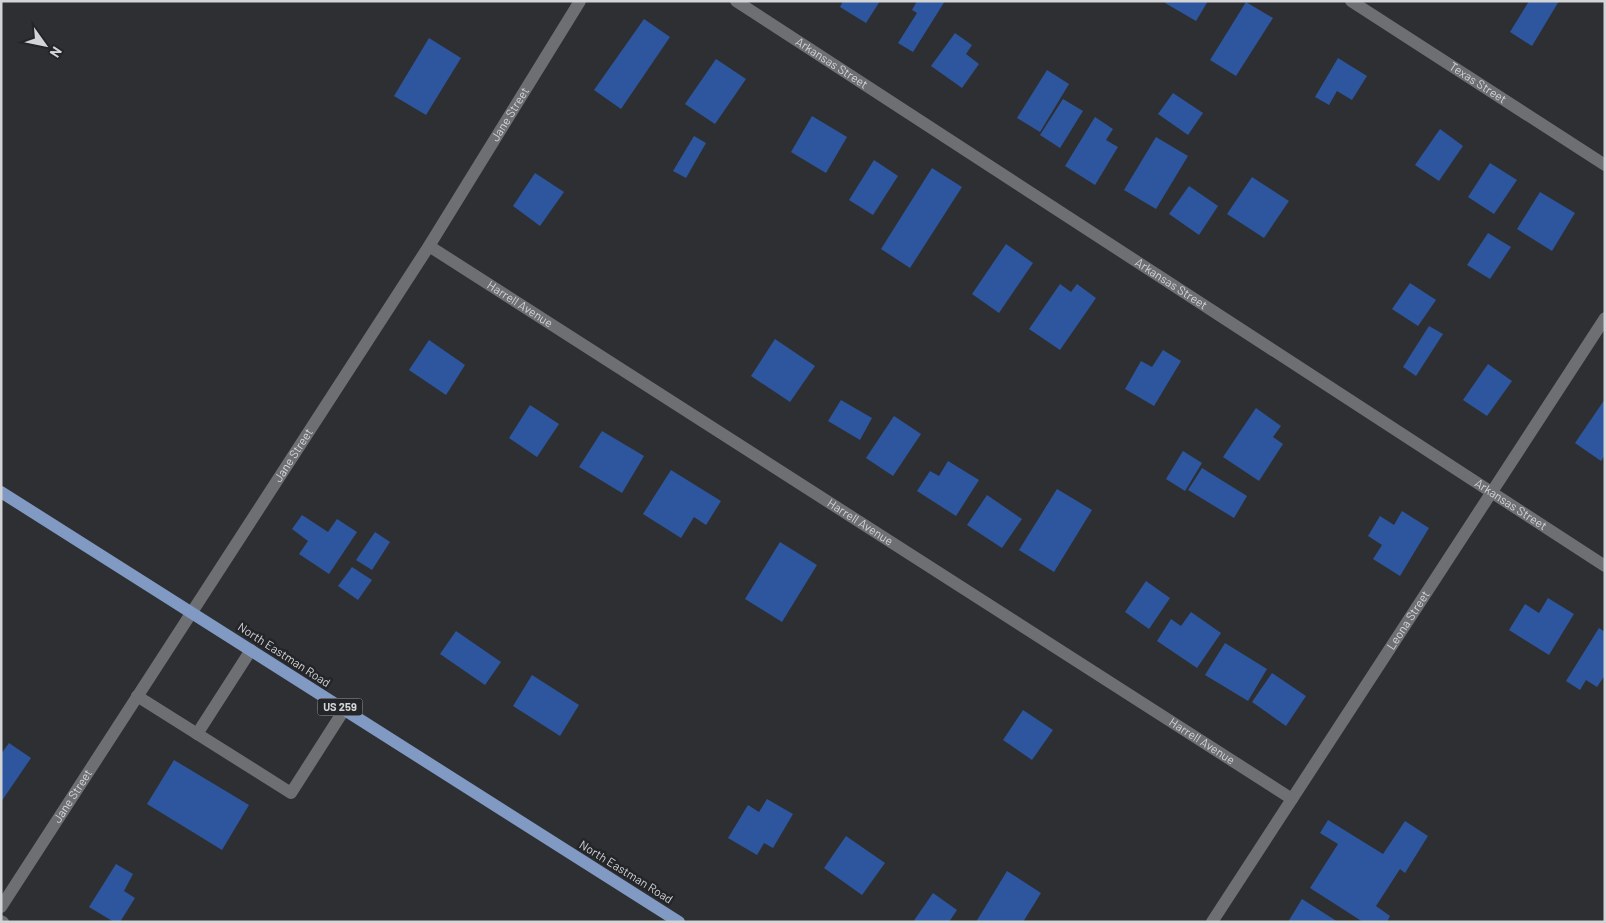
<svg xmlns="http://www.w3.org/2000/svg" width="1606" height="923" font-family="Barlow,sans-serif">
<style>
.building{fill:#2d569e}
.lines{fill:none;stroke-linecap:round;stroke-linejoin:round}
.minor{stroke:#6d6f72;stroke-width:12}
.major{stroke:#819ac4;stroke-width:12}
.labels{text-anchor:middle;stroke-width:5;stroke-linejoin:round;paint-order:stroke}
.shield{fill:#242528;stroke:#9ea0a2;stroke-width:1}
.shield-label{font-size:11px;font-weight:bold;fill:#d3d4d6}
.street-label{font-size:12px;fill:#d3d4d6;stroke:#242528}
</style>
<rect width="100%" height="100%" fill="#2d2f32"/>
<g class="building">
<path d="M843,1H880L866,23L840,7Z"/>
<path d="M917,1H945L913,52L898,43L917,13L912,10Z"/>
<path d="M1166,1H1208L1196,21L1165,3Z"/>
<path d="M1529,1H1559L1532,46L1510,32Z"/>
<path d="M1246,2L1273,18L1236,76L1210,60Z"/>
<path d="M644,19L670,37L621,109L594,90Z"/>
<path d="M955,33L972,45L966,54L979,64L962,88L931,66Z"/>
<path d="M429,38L461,58L426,115L394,96Z"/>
<path d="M1338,58L1367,76L1352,100L1337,91L1329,105L1315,97Z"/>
<path d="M716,59L746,79L715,124L685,104Z"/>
<path d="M1047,70L1069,84L1040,132L1017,118Z"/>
<path d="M1173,93L1203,113L1188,135L1158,114Z"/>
<path d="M1063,99L1083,111L1060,148L1040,135Z"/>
<path d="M812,116L847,137L826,173L791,152Z"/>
<path d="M1095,117L1113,129L1106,140L1118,147L1095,185L1065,166Z"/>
<path d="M1440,129L1463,146L1439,181L1415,165Z"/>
<path d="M694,136L706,143L686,178L673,171Z"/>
<path d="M1156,137L1188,156L1156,209L1124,190Z"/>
<path d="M874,160L898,176L873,215L849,200Z"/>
<path d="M1490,163L1517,180L1494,214L1468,197Z"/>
<path d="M932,168L962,187L910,268L881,249Z"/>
<path d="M535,173L564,192L540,226L513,206Z"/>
<path d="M1252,177L1289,201L1264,238L1227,214Z"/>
<path d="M1189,186L1218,206L1199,235L1169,214Z"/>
<path d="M1540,192L1575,213L1552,251L1517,229Z"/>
<path d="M1488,233L1511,247L1490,279L1467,265Z"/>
<path d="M1006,244L1033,263L999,313L972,294Z"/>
<path d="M1410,283L1436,300L1418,326L1392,309Z"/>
<path d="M1060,284L1071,292L1077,284L1096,298L1060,350L1029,329Z"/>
<path d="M1429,326L1443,334L1416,376L1403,367Z"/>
<path d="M775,339L815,366L790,402L751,376Z"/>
<path d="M429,340L465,365L446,395L409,370Z"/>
<path d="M1163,350L1181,361L1154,406L1125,389L1141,361L1152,367Z"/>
<path d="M1488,364L1512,381L1487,416L1463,400Z"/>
<path d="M1605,399V455L1601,461L1575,443Z"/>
<path d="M841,400L872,418L860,440L828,421Z"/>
<path d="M530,405L559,424L537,457L509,438Z"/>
<path d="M1256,408L1281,426L1273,437L1283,444L1259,481L1223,457Z"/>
<path d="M894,416L921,434L893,476L866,458Z"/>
<path d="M602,431L644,456L622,493L579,467Z"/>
<path d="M1183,451L1202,463L1185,491L1166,479Z"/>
<path d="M948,461L979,480L956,516L917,491L930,471L939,476Z"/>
<path d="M1202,468L1247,496L1234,518L1188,490Z"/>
<path d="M671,470L721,501L706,525L694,517L681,538L643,514Z"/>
<path d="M1057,489L1092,510L1054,572L1019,550Z"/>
<path d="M987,495L1022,519L1002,548L967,525Z"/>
<path d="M1402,511L1429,528L1400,576L1373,559L1382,545L1368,536L1380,516L1394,525Z"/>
<path d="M302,515L328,532L337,519L357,532L329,574L299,554L308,541L292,529Z"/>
<path d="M375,532L390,542L372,570L356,560Z"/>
<path d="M780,542L817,565L782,622L745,599Z"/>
<path d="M352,567L372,580L358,600L338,586Z"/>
<path d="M1146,581L1170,598L1149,629L1125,612Z"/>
<path d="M1548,598L1574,614L1549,655L1509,630L1525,604L1539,613Z"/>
<path d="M1191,612L1221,633L1197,668L1157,641L1171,619L1181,626Z"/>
<path d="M1599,628L1605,632V675L1597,687L1586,680L1580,690L1566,681Z"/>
<path d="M456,631L501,662L485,685L440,654Z"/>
<path d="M1225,643L1267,669L1248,701L1205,675Z"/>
<path d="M1272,673L1306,696L1286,726L1252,702Z"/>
<path d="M532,675L579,705L560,736L513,706Z"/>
<path d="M1023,710L1053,730L1032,760L1003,740Z"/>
<path d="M9,743L31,758L1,802V754Z"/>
<path d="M174,760L249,805L222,850L147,804Z"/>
<path d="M767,799L793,814L773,848L764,843L757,855L728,838L748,805L759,812Z"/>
<path d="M1328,820L1383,854L1405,821L1428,836L1405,873L1400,869L1376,906L1390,916L1387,922H1363L1310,888L1338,844L1320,833Z"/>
<path d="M846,836L885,863L862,895L824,868Z"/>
<path d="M116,864L133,874L124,891L135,898L120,922H114L89,907Z"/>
<path d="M1007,871L1041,893L1023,922H976Z"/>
<path d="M933,893L957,910L949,922H913Z"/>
<path d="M1302,899L1338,922H1288Z"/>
</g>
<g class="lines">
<g class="minor">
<path id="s1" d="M736,1L1605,566"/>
<path id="s2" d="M1351,1L1605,165"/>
<path id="s3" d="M429,246L1292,799"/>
<path d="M137,696L291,793L344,710"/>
<path d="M197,734L251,650"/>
<path id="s4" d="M1,907L429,246L580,1"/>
<path d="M1,921L3,922"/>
<path id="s5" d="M1212,922L1605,318"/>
</g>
<path class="major" d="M1,492L679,922"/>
</g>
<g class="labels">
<rect class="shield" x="317.5" y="698.5" width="45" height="17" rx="4"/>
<g class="shield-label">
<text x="340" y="711">US 259</text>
</g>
<g class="street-label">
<text dy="4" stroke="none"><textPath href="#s1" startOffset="114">Arkansas Street</textPath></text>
<text dy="4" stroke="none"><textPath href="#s2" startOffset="151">Texas Street</textPath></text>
<text dy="4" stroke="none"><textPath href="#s4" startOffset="942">Jane Street</textPath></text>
<text dy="4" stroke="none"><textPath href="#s1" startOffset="519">Arkansas Street</textPath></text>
<text dy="4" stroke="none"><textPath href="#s3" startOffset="108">Harrell Avenue</textPath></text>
<text dy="4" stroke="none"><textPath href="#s4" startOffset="538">Jane Street</textPath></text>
<text dy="4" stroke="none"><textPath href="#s1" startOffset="924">Arkansas Street</textPath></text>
<text dy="4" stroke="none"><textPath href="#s3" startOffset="512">Harrell Avenue</textPath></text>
<text dy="4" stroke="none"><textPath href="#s5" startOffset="360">Leona Street</textPath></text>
<text transform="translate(284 655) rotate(33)" y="4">North Eastman Road</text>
<text dy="4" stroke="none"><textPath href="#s3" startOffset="918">Harrell Avenue</textPath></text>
<text dy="4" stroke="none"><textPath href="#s4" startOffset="132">Jane Street</textPath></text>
<text transform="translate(626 872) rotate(32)" y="4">North Eastman Road</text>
</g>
</g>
<rect width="1606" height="923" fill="none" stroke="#d3d4d6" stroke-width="5"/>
<g transform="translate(45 45) rotate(123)" stroke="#242528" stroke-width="4" paint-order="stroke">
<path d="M0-4L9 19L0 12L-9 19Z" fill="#d3d4d6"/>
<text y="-8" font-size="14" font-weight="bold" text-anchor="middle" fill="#d3d4d6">N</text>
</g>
</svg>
